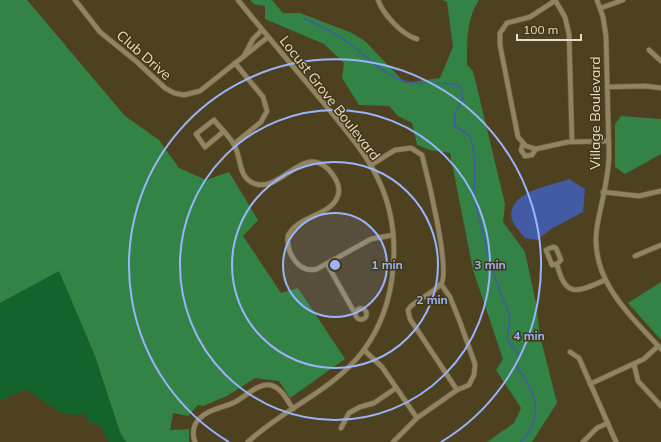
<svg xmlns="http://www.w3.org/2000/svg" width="661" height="442" font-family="Mulish,sans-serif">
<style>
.green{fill:#15632c}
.forest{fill:#338346}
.water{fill:#435aa5}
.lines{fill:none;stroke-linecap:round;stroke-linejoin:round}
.stream{stroke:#435aa5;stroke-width:1.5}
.minor-casing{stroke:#695e41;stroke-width:6}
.minor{stroke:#928461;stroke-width:4.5}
.ring{fill:none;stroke:#9ab5fd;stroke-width:2}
.labels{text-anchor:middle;stroke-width:3;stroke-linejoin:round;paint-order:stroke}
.street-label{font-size:14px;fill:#e6decc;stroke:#433715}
.centre{fill:#9ab5fd;stroke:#433715;stroke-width:2}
.ring-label{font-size:12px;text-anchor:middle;font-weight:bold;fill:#9ab5fd;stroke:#433715;stroke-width:3;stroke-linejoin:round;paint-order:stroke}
</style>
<rect width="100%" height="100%" fill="#4e4120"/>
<path class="green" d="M59,270L95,356L120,432L126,442H109L100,425L89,423L85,414L74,415L59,412L26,389L0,401V303Z"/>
<g class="forest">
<path d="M0,0H27L125,116L159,140L179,168L206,180L229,172L258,220L243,236L281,293L298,288L345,359L290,398L279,381L255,378L227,396L203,406L198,405L188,416L173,413L170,430L189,429V442H126L120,432L95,356L59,271L0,303Z"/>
<path d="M250,0H272L283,13H300L352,33L365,41L405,83L440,78L453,47L447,2L443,0H479C466,20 467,42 467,65L473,71L505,204L503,222L525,252L536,303L540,336L557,403L532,442H487L514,423L521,408L496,370L503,359L473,270L450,153L430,150L417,145L412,123L398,116L389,106L359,105L342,78L344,63L324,44L265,19V6L254,4Z"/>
<path d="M621,116L661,119V154L625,174L615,167V124Z"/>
<path d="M661,282V340L628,303Z"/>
</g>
<path class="water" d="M569,179L585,189L583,212L551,229L537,240L525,238C521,233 514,226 512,220C505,192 550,186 569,179Z"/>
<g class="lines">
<path class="stream" d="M303,18C317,25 333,31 346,41C366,55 380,73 404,81C422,87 445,79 461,87L463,98L454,115L455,126L469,135L473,146L475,161L474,197L491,267L510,317L507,339L518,354L517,367C536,393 546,414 521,442"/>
<g class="minor-casing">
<g id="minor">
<path d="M75,0L100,32L137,62L165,88L174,93L184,95L200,91L268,37"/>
<path d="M238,0C267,36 297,71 327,107C346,131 366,153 379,181C403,232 398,305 363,351C333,391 284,408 248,442"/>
<path d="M378,0C383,14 402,35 417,39"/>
<path d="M555,0L565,17L569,34L572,141"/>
<path d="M556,0L530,17L507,23L500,33V45L518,137L526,146L536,149L568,142L609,141"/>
<path d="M597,0L603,17L606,36L609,154C609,178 601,203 597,227C589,279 629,314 661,349"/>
<path d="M601,8L623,0"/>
<path d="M649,50L661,61"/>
<path d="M245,54L253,39L262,30"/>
<path d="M607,87L645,86L661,88"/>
<path d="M223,132L205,147L196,134L214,120C221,129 232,138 236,149C241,160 239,177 253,183C281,196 306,136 333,175C338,182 341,190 337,198C329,216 297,216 288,236C286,253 299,274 317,269L371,239L393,235"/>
<path d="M234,144L261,122L267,111L263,97L235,63"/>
<path d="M523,144L521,150L525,156L532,155L536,149"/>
<path d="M371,165L395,150L411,148L422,155C427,174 451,271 441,284C435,291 418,300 411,306L408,310L410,319L457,390"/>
<path d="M603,192L639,196L661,191"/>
<path d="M635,256L661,245"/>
<path d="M327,264L353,310L356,312"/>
<path d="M557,264L561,260L556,248L553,247L546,250L552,265L557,264C565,299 578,292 605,280"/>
<circle cx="361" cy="314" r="5.5"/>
<path d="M364,350L382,367L417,418"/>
<path d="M570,352L579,358L616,442"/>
<path d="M634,364L638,381L661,406"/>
<path d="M590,384L644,359L658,346"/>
<path d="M341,428L349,413L360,407L374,403L396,388"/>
<path d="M195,442C192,434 193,425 199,419C208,409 223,408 235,402C245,397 258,383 270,385C281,387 287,400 293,409"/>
<path d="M393,442L417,418L457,390L469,385L474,375L475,364L460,322L450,297L441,284"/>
<path d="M583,442L597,428L608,423"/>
</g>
</g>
<use href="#minor" class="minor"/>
</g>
<circle cx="335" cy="265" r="52" fill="#9ab5fd" fill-opacity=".12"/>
<g class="ring">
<circle cx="335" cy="265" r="52"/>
<circle cx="335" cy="265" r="103"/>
<circle cx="335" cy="265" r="155"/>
<path d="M229 442A206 206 0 1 1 441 442"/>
</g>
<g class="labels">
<g class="street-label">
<text transform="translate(144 55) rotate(41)" y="5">Club Drive</text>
<text transform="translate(330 98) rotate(52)" y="5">Locust Grove Boulevard</text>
<text transform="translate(595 113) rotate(-90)" y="5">Village Boulevard</text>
</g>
</g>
<circle cx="335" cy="265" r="6" class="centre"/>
<g class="ring-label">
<text x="387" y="269">1 min</text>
<text x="490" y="269">3 min</text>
<text x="432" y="304">2 min</text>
<text x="529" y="340">4 min</text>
</g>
<path d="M517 34v6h64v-6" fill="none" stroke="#e6decc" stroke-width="2"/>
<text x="523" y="34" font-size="12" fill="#e6decc" stroke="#433715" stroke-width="3" paint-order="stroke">100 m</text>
</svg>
